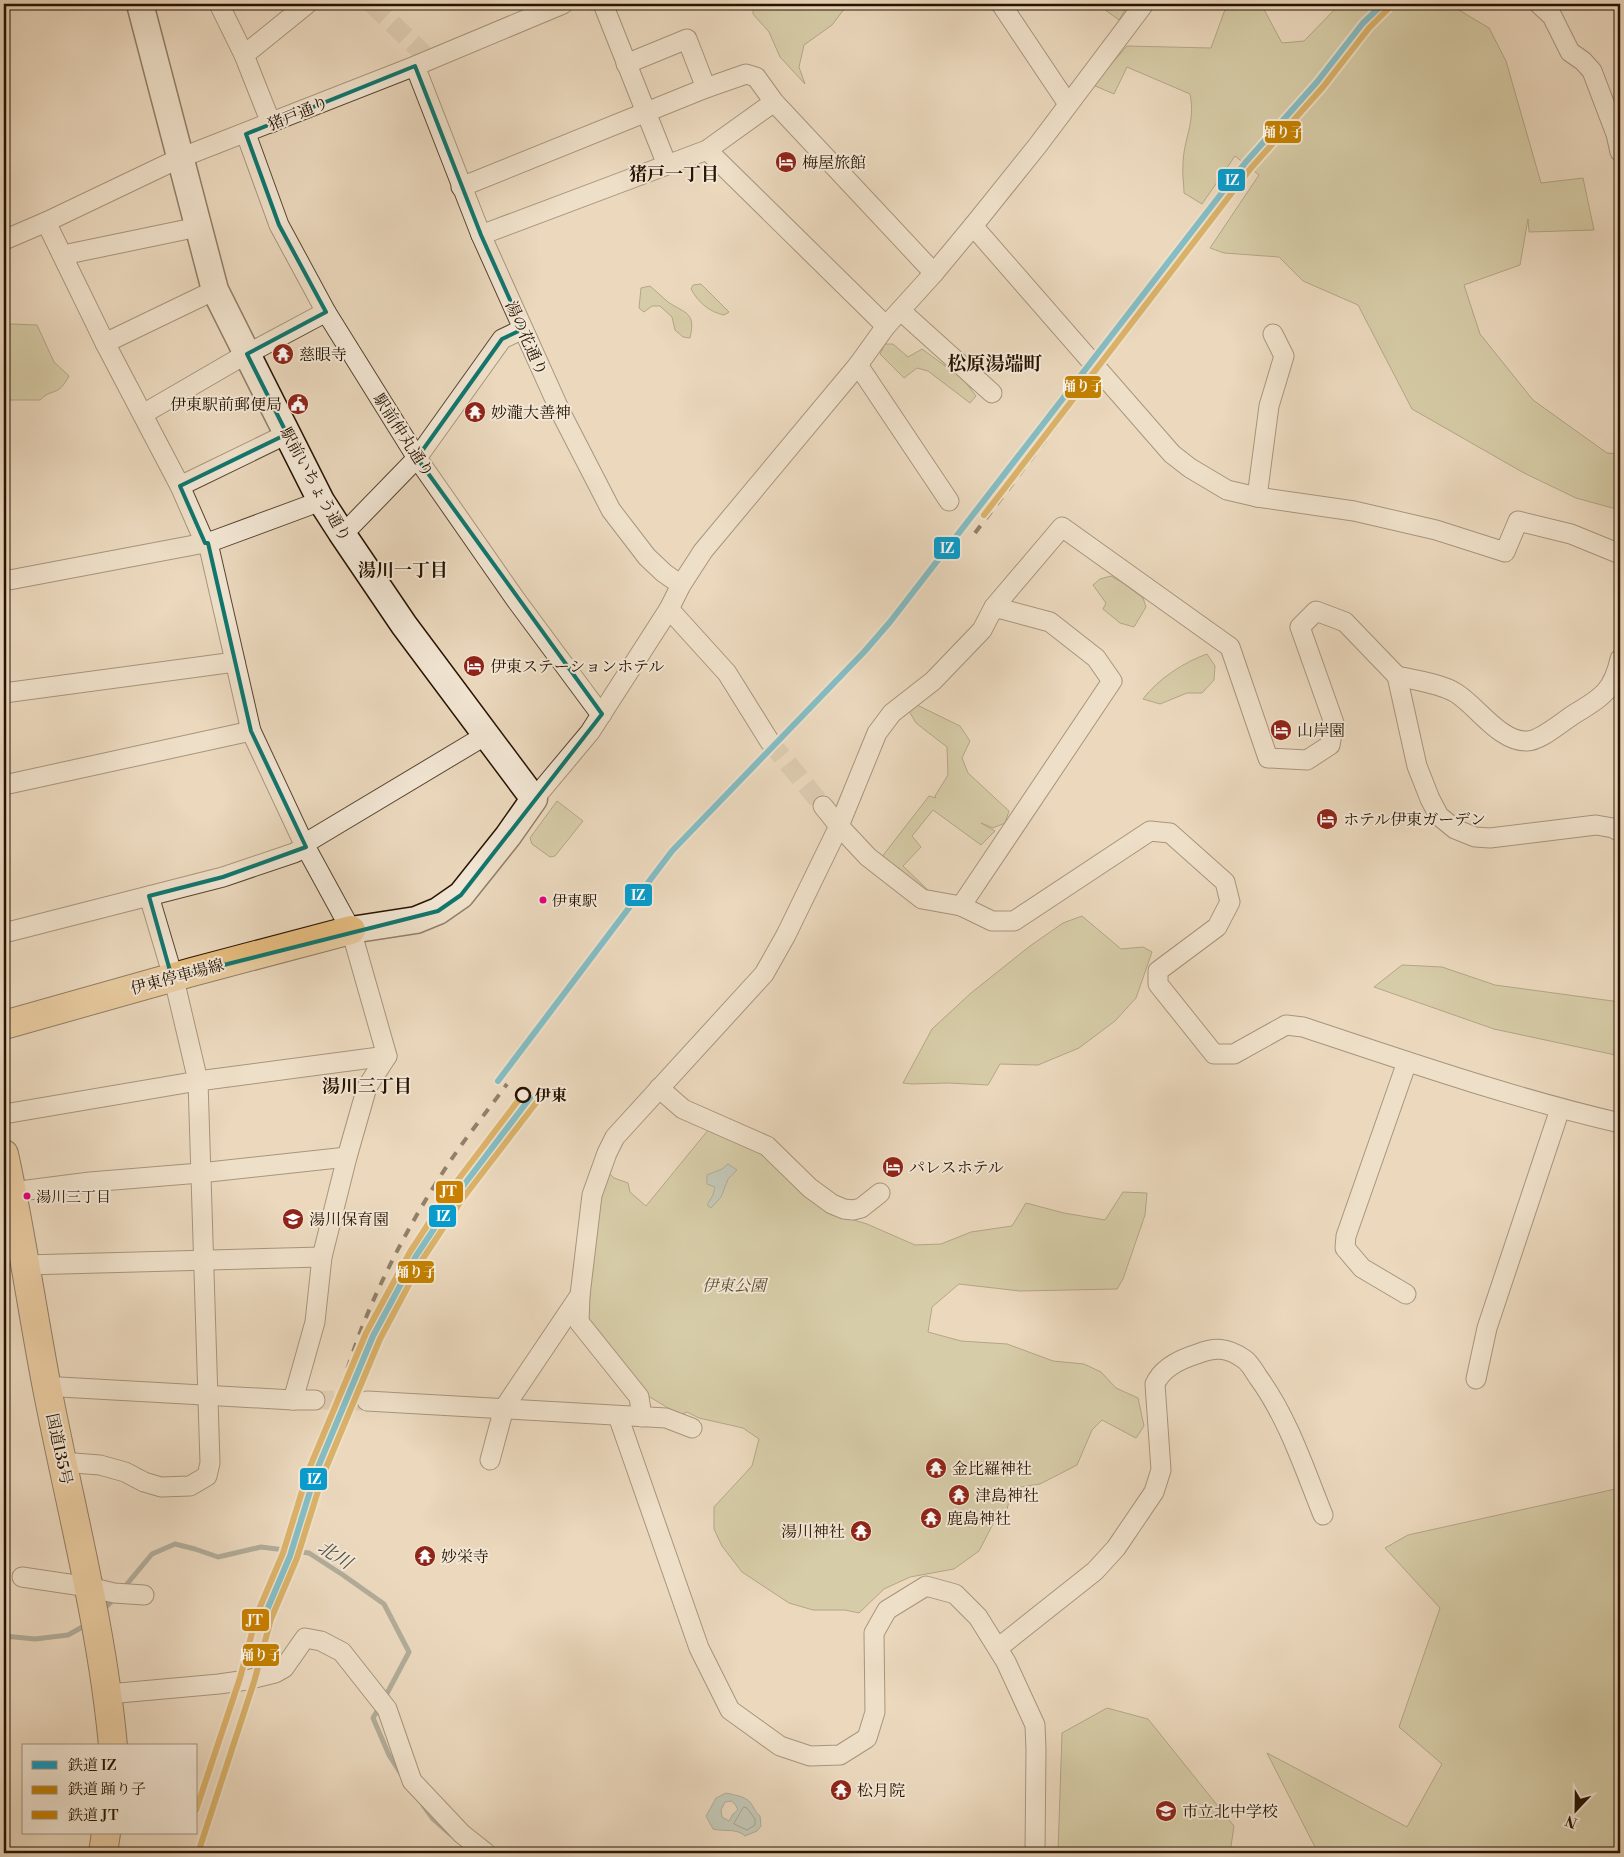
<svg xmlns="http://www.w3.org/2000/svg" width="1624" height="1857" font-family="'Libre Bodoni','Noto Serif JP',serif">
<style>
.green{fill:#bdbd8d;stroke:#726846}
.water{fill:#98b9b5;stroke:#6a766d;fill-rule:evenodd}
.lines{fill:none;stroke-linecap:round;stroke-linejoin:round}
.shore{stroke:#5f665a;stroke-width:1}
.stream{stroke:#6a766d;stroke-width:5}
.street-tunnel{stroke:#cdbaa1;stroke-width:19;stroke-dasharray:19 9;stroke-linecap:butt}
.street-casing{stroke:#57442f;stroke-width:21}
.secondary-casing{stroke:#261200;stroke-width:29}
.primary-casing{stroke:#261200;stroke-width:30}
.highway-casing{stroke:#261200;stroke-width:30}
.street{stroke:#f2e6d4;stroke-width:19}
.secondary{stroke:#f2e6d4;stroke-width:26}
.primary{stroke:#e6bc7e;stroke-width:28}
.highway{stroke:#e6bc7e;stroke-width:28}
.rail{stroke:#261200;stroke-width:4;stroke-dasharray:9 9;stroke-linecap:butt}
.rail-1-casing{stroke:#f2e6d4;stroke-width:10}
.rail-2-casing{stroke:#f2e6d4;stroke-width:10}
.rail-3-casing{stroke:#f2e6d4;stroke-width:10}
.rail-1{stroke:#089ccc;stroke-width:6}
.rail-2{stroke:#c38100;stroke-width:6}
.rail-3{stroke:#c98000;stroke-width:6}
.marked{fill:none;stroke:#0f766e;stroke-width:4;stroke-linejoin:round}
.bus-dot{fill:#e5007d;stroke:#f2e6d4;stroke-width:2}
.stop-dot{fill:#f2e6d4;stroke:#261200;stroke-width:2.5}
.labels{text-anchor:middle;stroke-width:4;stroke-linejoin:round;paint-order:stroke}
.bus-label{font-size:15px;fill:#261200;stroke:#f2e6d4;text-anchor:start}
.street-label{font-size:16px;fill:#261200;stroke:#f2e6d4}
.poi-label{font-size:16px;fill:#261200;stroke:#f2e6d4;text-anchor:start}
.stop-label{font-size:16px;font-weight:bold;fill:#261200;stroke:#f2e6d4;text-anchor:start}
.park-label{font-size:16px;font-style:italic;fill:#5b4e31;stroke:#f2e6d4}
.neighbourhood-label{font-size:18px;font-weight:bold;fill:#261200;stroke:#f2e6d4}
.water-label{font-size:18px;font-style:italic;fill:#4e4c3f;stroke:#f2e6d4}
.quarter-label{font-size:19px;font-weight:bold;fill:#261200;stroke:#f2e6d4}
.line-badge{stroke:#f2e6d4;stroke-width:2}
.badge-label{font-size:14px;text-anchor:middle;font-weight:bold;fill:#fff}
</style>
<rect width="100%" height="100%" fill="#ebd8bd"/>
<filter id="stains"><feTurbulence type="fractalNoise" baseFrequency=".004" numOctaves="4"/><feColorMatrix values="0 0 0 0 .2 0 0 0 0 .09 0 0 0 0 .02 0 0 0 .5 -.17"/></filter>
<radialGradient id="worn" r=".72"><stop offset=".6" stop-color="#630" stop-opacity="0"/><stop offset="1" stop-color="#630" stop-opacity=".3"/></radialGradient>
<g class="green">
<path d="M753,4H848L832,25L804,45L799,67L805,84L780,57L769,32L753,14Z"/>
<path d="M1097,4H1125L1127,7L1119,20Z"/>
<path d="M1227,4H1261L1282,43L1304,41L1340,4H1449L1489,28L1506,61L1541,183L1583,178L1594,230L1529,232L1528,219L1520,265L1464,285L1480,334L1533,400L1607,453L1620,454V510L1576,498L1524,473L1412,409L1358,305L1303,281L1279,257L1224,253L1210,248L1259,175L1235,156L1202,204L1184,193C1184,184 1182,174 1183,165C1183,139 1196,123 1190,94L1127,67L1114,94L1093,85L1127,46L1211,48Z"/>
<path d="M701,284L729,312L724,315C709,312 698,302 691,289L693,285Z"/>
<path d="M650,286C656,291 662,297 668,302C686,314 696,312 690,338L683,337L675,330L672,317L660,306H652L644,312L639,308L641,288Z"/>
<path d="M11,324L37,325L54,362L69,376C66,381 63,387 58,390C50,394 48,392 40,400H10L4,397V327Z"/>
<path d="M885,344H893L908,357L922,349L963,379L976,396L970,403L928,371L917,368L904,378L880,354Z"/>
<path d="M1111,576L1123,583L1143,598L1146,607L1134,627L1120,623L1103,609L1106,603L1093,585L1100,579Z"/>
<path d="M1207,654L1215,666L1214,680L1202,693H1187L1160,704L1143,699C1158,679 1184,662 1207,654Z"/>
<path d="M915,704L960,726L970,741L962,758L968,773L1009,811L1005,823L993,828L981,823L995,831L981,845L933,810L912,836L921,847L903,866L932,894L917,888L881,858L929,796L936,798L935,796L948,775L947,747L916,723L909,711Z"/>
<path d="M557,801L583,821L555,856L550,857L532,844L530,838Z"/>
<path d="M1082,916L1121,949L1143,947L1152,952L1136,998L1115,1021L1079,1048L1038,1065L1000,1064L988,1085L948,1083L912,1084L903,1083L932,1029L971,993L1030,946L1063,923Z"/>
<path d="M1402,965L1442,967L1495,985L1620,1002V1056L1494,1029L1374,987Z"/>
<path d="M709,1129L766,1150L844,1217L867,1224L915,1245L941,1244L971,1232L1012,1226L1026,1203L1064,1213L1105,1220L1123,1192L1147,1193L1145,1215L1123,1279L1117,1289L1020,1291L959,1284L932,1307L928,1332L961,1341L1007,1344L1053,1361L1084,1364L1101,1372L1116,1388L1138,1398L1144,1426L1136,1438L1102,1420L1092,1430L1077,1465L1040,1484L1013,1488L1007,1509L994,1522L979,1551L954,1569L910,1577L884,1589L859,1613L845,1610H813L789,1603L742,1572L722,1546L714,1529V1507L752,1466L759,1439L743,1428L699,1418L687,1412L680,1415L643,1393L586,1321L599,1192L606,1170L614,1178L628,1183L630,1192L646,1206Z"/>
<path d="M1620,1488V1853H1318L1267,1753L1407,1827L1442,1764L1399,1727L1440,1608L1385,1548L1408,1535Z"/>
<path d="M1107,1708L1148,1719L1234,1826L1230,1853H1058L1062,1733Z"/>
</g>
<g class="water">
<path d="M728,1164L737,1170L728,1179L721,1197L711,1208L707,1205L713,1195L715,1187L707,1184V1175L722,1169Z"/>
<path d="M726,1793C734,1795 744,1796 750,1802C754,1807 755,1812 760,1816L761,1826L757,1831L745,1836C737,1828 724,1832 713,1829L706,1816L716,1798ZM731,1801L735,1804L738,1810L733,1814L729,1821L722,1817L721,1810L725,1802Z"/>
</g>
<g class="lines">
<path class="shore" d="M744,1807L747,1808L755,1819V1825L747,1830L734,1824Z"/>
<g class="stream">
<path d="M122,1590L152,1554L175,1544L195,1549L218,1557L261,1547L309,1553L343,1575L384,1604L409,1652L384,1699"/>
<path d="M102,1611L115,1598"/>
<path d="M4,1636L35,1639L68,1635L86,1625"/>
<path d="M380,1706L373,1718L389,1755L401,1774"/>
<path d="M423,1805L433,1819L450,1834"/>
</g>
<g class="street-tunnel">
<path d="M372,4L430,60"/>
<path d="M770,742L823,806"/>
<path d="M315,1400L367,1401"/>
</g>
<g class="street-casing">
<g id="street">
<path d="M219,4L244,55L271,123"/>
<path d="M603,4L667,165"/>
<path d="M1001,4L1068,104"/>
<path d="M1539,4L1552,16L1570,52L1583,61L1592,71L1616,134L1620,152"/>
<path d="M244,55L307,4"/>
<path d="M626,64L687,39L706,88"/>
<path d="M415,66L481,235L561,413L611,510L647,557L664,573L681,585"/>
<path d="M246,134L279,225L326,312L417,458L516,600L596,708L602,714"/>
<path d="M707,150L886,326"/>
<path d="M461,187L706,88L746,74L756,77L774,102L934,273"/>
<path d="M46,222L105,343L180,486L205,543"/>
<path d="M973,226L1172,454L1190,468L1227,490L1257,497L1354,511L1436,530L1505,552L1518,521L1571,534L1620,554"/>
<path d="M481,235L707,150L774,102"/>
<path d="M4,240L46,222L180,158L415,66L563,4"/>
<path d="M63,255L198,227"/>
<path d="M901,311L992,393"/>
<path d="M105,343L215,290"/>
<path d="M858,365L949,501"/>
<path d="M143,414L236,360L326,312"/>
<path d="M180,486L287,434"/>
<path d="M1257,497L1269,406L1284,356L1273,334"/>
<path d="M341,532L351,526L417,458L502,339L523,329"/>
<path d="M208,543L251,731L304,844L351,930L387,1056L367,1087L347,1157L322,1257L315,1322L293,1400"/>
<path d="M4,581L210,542L321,501"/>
<path d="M669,609L727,673L770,742"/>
<path d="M1397,676C1415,680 1442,684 1456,693C1478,707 1500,742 1527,741C1541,741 1564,720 1576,713C1603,697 1613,690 1620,659"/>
<path d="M4,693L235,662"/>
<path d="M4,785L251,731"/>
<path d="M534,799L590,732L669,609L681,585L703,551L858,365L886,326L934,273L973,226L1038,145L1144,4"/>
<path d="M823,806L839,826L868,857L922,899L961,906L992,921H1014L1150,831L1170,833L1225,882L1230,902L1217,927L1158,971V984L1214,1054H1234L1286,1025L1303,1027C1408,1062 1513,1098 1620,1123"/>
<path d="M304,844L486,735"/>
<path d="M961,906L1112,681L1096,658L1050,622L994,607"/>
<path d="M4,933L223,877L294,853L306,847"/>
<path d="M659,1088L683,1109L767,1146L810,1188L832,1204L844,1209L853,1210L861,1208L880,1193"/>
<path d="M4,1114L198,1081L387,1056"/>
<path d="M12,1192L90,1182L200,1173L347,1157"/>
<path d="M25,1265L322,1257"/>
<path d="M1406,1294L1362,1268L1345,1248L1346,1236L1407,1062"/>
<path d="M1476,1379L1487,1328L1560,1109"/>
<path d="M47,1388L60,1387L293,1400H315"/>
<path d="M367,1401L666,1418L692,1428"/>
<path d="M618,1416L699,1648L730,1710L780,1746L810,1756L840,1755L867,1738L875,1712L874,1633L887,1610L926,1586L955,1594L978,1617L1006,1662L1035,1725L1036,1750L1035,1853"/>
<path d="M642,1417L639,1397L579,1322L580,1295L592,1195L607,1153L615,1137L764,974L786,935L839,826L877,733L892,713L933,681L982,630L994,607L1062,527L1230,647L1268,758L1307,760L1330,745L1334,723L1300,627L1316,611L1345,622L1397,676L1417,766L1430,799L1439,816L1455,829L1475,837L1490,838L1596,825L1613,828L1620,832"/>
<path d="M490,1460L504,1408L580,1295"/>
<path d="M64,1466L74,1463L100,1465L125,1472L144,1482L161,1487L190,1486L207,1476L210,1463L198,1081L177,992L172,978L171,970L149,896"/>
<path d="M22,1577L89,1587L114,1593L144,1595"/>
<path d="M998,1648L1095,1571L1116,1548L1154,1492L1161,1470L1155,1384C1162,1368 1181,1359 1197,1354C1215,1347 1227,1347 1244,1359C1250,1363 1254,1371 1258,1377C1288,1418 1304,1468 1323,1515"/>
<path d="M108,1694L219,1684L247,1680L275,1673L284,1668L305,1638L321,1641L342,1652L387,1709L412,1781L462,1834L486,1853"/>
</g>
</g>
<g class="secondary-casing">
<path id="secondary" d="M140,4L215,290L247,354L321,501L341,532L404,625L534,799L508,836L461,895L438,911L416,920L351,930"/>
</g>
<g class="primary-casing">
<path id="primary" d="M4,1025L192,972L351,930"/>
</g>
<g class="highway-casing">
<g id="highway">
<path d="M4,1154C21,1231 32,1310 47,1388C70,1507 102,1625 113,1746"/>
<path d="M103,1853L106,1833"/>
</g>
</g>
<use href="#street" class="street"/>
<use href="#secondary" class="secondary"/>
<use href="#primary" class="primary"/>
<use href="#highway" class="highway"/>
<g class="rail">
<path d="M982,504L1004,488"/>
<path d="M975,533L1248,172"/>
<path d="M316,1472C329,1426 343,1380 359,1335C382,1275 417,1210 453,1157C470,1132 489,1109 507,1084"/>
</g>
<g class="rail-1-casing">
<g id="rail-1">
<path d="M498,1081L672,851L864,652L890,622L1245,163L1317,82L1363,23L1383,4"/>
<path d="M264,1617L290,1556L316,1472L373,1336L416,1256L457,1194L530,1098"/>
</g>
</g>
<g class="rail-2-casing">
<g id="rail-2">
<path d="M984,515L1251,168L1323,87L1369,28L1388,9"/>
<path d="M198,1853L254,1682L271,1619L297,1558L323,1475L380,1339L422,1260L463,1198L536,1103"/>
</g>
</g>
<g class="rail-3-casing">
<path id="rail-3" d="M196,1810L240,1678L257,1614L283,1553L309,1469L366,1333L410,1252L451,1189L524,1093"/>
</g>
<use href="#rail-1" class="rail-1"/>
<use href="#rail-2" class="rail-2"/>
<use href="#rail-3" class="rail-3"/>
</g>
<path d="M0 0H1624V1857H0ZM415,66L481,235L523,329L502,339L417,458L602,714L461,895L438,911L172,978L149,896L223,877L306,847L251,731L208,543H205L180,486L287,434L247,354L326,312L279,225L246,134Z" fill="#ebd8bd" fill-opacity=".55" fill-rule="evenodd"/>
<path class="marked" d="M415,66L481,235L523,329L502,339L417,458L602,714L461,895L438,911L172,978L149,896L223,877L306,847L251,731L208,543H205L180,486L287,434L247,354L326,312L279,225L246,134Z"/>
<defs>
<g id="hotel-disc" transform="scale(1.125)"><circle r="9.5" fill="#8f2418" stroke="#f2e6d4"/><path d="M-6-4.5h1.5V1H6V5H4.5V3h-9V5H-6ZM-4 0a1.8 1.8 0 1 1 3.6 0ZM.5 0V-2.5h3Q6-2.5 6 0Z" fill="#fff"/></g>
<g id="temple-disc" transform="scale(1.125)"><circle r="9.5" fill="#8f2418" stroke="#f2e6d4"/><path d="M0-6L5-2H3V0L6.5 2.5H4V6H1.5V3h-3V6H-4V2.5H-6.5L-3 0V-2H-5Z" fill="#fff"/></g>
<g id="civic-disc" transform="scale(1.125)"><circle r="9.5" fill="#8f2418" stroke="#f2e6d4"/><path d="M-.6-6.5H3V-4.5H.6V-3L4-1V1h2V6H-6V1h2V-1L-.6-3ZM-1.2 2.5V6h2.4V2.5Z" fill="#fff"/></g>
<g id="school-disc" transform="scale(1.125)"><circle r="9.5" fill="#8f2418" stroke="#f2e6d4"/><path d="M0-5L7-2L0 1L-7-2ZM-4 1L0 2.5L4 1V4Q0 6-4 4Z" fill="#fff"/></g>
</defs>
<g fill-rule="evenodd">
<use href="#hotel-disc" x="786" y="162"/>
<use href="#temple-disc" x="283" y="354"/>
<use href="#civic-disc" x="298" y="404"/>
<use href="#temple-disc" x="475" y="412"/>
<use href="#hotel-disc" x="474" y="666"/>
<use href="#hotel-disc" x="1281" y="730"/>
<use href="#hotel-disc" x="1327" y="819"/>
<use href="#hotel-disc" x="893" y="1167"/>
<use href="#school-disc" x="293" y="1219"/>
<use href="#temple-disc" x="936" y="1468"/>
<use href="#temple-disc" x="959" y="1495"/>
<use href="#temple-disc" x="931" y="1518"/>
<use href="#temple-disc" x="861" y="1531"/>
<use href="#temple-disc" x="425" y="1556"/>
<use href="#temple-disc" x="841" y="1790"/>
<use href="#school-disc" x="1166" y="1811"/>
</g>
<g class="bus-dot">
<circle cx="543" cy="900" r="4.5"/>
<circle cx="27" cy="1196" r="4.5"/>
</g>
<circle class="stop-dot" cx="523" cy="1095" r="7"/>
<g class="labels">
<g class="bus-label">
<text x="552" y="906">伊東駅</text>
<text x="36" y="1202">湯川三丁目</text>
</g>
<g class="street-label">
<text transform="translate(298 113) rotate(-22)" y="6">猪戸通り</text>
<text transform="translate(527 338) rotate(66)" y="6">湯の花通り</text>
<text transform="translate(404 435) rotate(57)" y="6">駅前仲丸通り</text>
<text transform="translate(316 484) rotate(61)" y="6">駅前いちょう通り</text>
<text transform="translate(177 976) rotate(-15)" y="6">伊東停車場線</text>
<text transform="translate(60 1449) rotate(78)" y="6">国道135号</text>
</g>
<g class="poi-label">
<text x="802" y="168">梅屋旅館</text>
<text x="299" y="360">慈眼寺</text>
<text x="282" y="410" text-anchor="end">伊東駅前郵便局</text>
<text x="491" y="418">妙瀧大善神</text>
<text x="490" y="672">伊東ステーションホテル</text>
<text x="1297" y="736">山岸園</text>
<text x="1343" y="825">ホテル伊東ガーデン</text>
<text x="909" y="1173">パレスホテル</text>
<text x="309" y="1225">湯川保育園</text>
<text x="952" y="1474">金比羅神社</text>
<text x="975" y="1501">津島神社</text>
<text x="947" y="1524">鹿島神社</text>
<text x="845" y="1537" text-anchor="end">湯川神社</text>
<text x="441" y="1562">妙栄寺</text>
<text x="857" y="1796">松月院</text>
<text x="1182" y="1817">市立北中学校</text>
</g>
<g class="stop-label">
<text x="535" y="1101">伊東</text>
</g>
<g class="park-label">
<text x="734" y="1291">伊東公園</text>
</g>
<g class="neighbourhood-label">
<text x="674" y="180">猪戸一丁目</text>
<text x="403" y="576">湯川一丁目</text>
<text x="367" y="1092">湯川三丁目</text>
</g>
<g class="water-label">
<text transform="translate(335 1555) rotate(32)" y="6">北川</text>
</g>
<g class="quarter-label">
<text x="995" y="370">松原湯端町</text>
</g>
</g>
<g class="line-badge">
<rect x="1264" y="120" width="38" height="24" rx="5" fill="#c38100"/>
<rect x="1217" y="168" width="29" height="24" rx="5" fill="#089ccc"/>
<rect x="1064" y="375" width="38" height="24" rx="5" fill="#c38100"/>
<rect x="933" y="536" width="28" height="24" rx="5" fill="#089ccc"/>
<rect x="624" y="883" width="29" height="24" rx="5" fill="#089ccc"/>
<rect x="435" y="1180" width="29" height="24" rx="5" fill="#c98000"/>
<rect x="428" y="1204" width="29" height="24" rx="5" fill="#089ccc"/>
<rect x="397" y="1260" width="38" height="24" rx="5" fill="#c38100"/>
<rect x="299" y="1467" width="29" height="24" rx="5" fill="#089ccc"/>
<rect x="241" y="1608" width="29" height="24" rx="5" fill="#c98000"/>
<rect x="242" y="1643" width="38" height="24" rx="5" fill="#c38100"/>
</g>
<g class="badge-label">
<text x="1283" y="137">踊り子</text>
<text x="1232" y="185">IZ</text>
<text x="1083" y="391">踊り子</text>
<text x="947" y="553">IZ</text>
<text x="638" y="900">IZ</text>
<text x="449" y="1196">JT</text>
<text x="443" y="1221">IZ</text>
<text x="416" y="1277">踊り子</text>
<text x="314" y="1484">IZ</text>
<text x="255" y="1625">JT</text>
<text x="261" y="1660">踊り子</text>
</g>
<rect width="1624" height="1857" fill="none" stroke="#ebd8bd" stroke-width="20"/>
<rect x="5" y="5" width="1614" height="1847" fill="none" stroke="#261200" stroke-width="2.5"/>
<rect x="10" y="10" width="1604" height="1837" fill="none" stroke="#261200"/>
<rect x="22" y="1744" width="175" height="90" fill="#f2e6d4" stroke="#a0917f"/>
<rect x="32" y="1761" width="25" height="8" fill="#089ccc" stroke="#a0917f"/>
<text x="68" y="1770" font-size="15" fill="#261200">鉄道 IZ</text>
<rect x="32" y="1786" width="25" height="8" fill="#c38100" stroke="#a0917f"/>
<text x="68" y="1794" font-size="15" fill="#261200">鉄道 踊り子</text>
<rect x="32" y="1811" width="25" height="8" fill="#c98000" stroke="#a0917f"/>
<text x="68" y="1820" font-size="15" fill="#261200">鉄道 JT</text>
<g transform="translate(1576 1810) rotate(202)" stroke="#f2e6d4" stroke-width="4" paint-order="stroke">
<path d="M0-4L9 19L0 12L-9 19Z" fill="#261200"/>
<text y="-8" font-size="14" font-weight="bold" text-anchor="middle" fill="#261200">N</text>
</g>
<rect width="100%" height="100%" filter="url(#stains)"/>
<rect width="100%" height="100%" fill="url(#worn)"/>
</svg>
